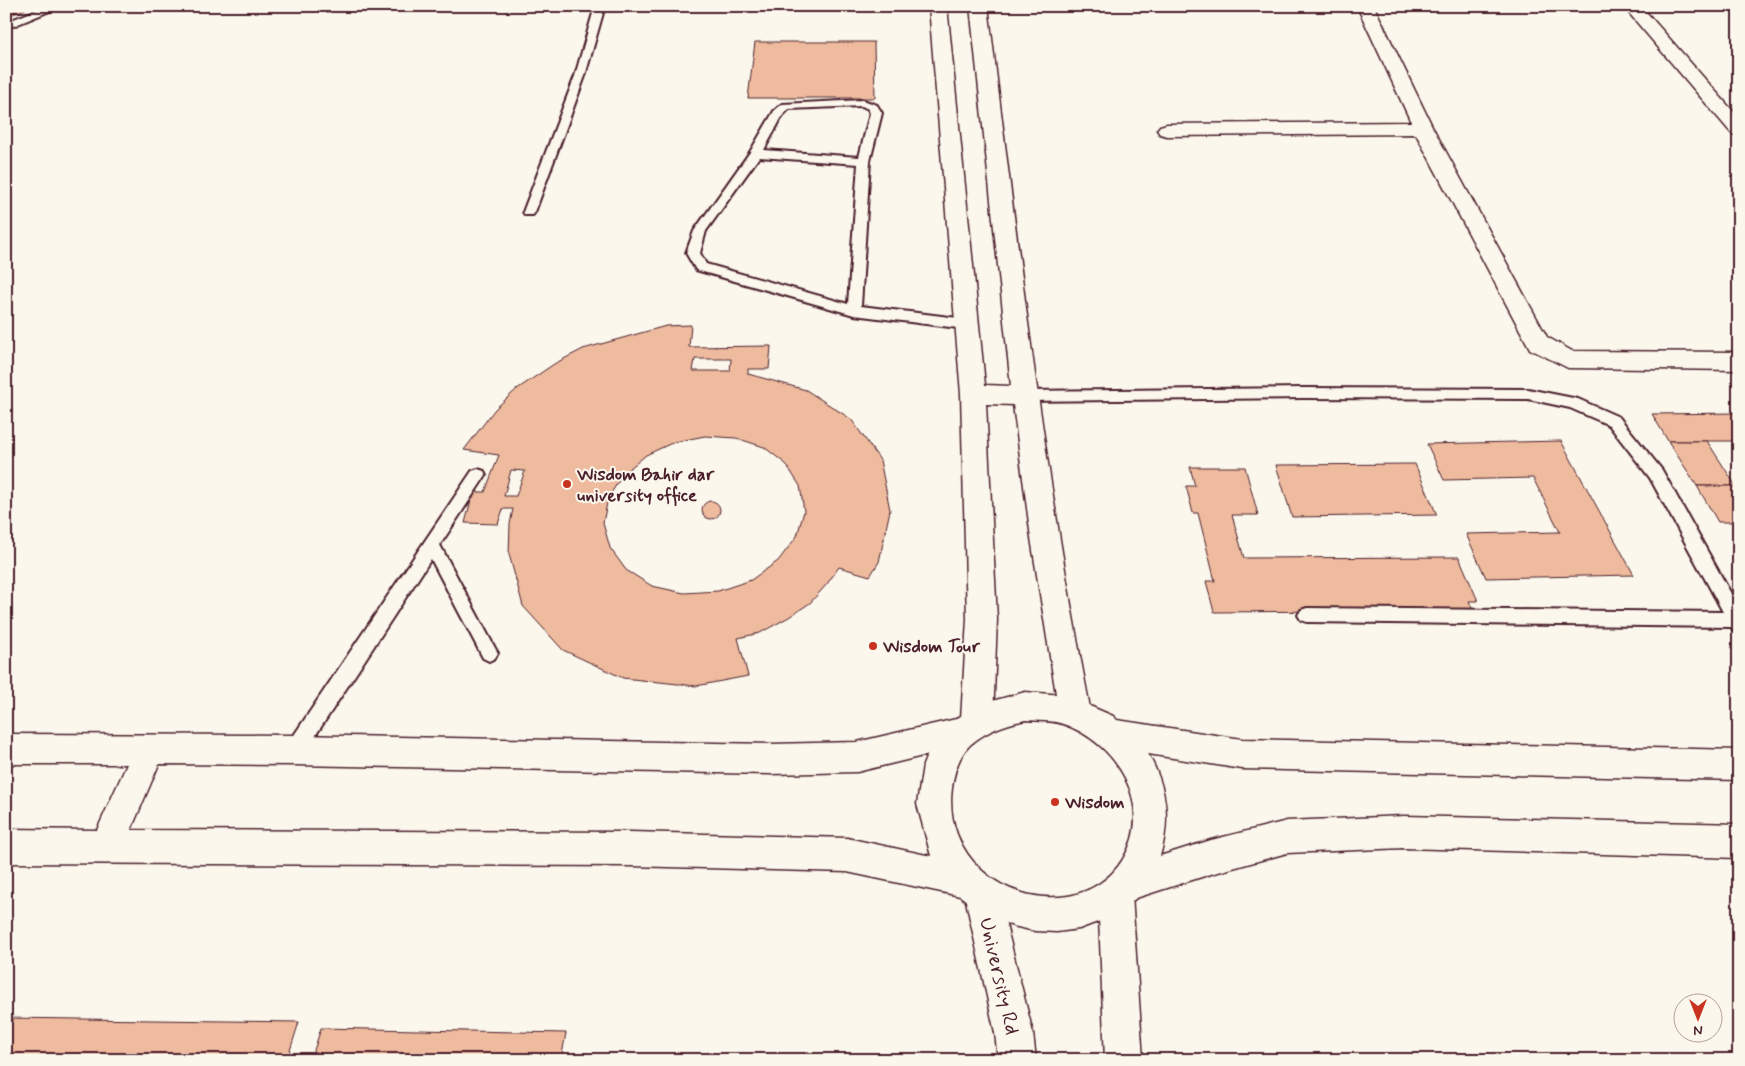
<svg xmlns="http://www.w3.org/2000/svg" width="1745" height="1066" font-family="Mynerve,sans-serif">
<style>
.building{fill:#eebb9f;stroke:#4a1f2b;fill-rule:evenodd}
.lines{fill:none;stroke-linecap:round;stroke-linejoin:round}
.service-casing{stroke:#4a1f2b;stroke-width:4}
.minor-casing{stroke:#4a1f2b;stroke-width:3}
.tertiary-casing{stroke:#4a1f2b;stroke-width:3}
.secondary-casing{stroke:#4a1f2b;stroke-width:3}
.service{fill:#fbf7ec;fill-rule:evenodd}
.minor{fill:#fbf7ec;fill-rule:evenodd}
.tertiary{fill:#fbf7ec;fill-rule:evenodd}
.secondary{fill:#fbf7ec;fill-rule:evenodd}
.poi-dot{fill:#c8321e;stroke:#fbf7ec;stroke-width:2}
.labels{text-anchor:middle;stroke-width:4;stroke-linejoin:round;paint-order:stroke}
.poi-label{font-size:18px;font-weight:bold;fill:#4a1f2b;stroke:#fbf7ec;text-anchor:start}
.near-street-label{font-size:21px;fill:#4a1f2b;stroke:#fbf7ec}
</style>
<rect width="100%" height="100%" fill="#fbf7ec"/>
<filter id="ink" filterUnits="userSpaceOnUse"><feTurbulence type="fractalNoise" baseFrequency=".02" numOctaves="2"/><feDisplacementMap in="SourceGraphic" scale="10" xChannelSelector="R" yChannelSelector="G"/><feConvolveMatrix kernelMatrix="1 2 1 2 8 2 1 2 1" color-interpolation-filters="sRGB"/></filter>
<g filter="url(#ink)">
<g class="building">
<path d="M13,6H32L6,17V9Z"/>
<path d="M755,42H874L875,98H748Z"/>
<path d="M691,325L689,347L771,346L769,369H748V374L806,390L851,419L880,460L890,510L879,562L870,576L839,567L827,584L810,603L789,617L760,633L738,638L748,676L696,686L623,678L563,650L523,606L509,554L510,524L513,509H503L498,524L465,523L473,492H485L499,455L464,450L495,409L517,389L554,364L583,349L666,326ZM695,359H731L730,371H693ZM705,436L736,438L764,447L786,464L800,486L804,511L797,536L778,561L751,580L718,591L684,593L652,586L626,570L610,548L603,523L608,498L623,474L646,455L674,442ZM511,470L525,471L516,496H504Z"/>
<path d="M1739,413V441H1668L1652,414Z"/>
<path d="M1561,441L1634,575L1486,578L1466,534L1560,532L1533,478L1444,480L1427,444Z"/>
<path d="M1668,441H1707L1736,486H1697Z"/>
<path d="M1415,464L1437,515L1292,517L1276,465Z"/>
<path d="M1190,467H1245L1258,515H1232L1244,558L1459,557L1478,601H1469L1473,610L1214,612L1206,581H1215L1198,513H1193L1186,486H1195Z"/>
<path d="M1697,486H1739V522H1718Z"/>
<circle cx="711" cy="510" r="9"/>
<path d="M6,1018L299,1022L287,1060H6Z"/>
<path d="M321,1028L566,1033L561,1060H311Z"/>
</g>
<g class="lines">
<g class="service-casing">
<g id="service">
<path d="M47,6H62L6,29V22Z"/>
<path d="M595,6H605L585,76L535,212L533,215H525L523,212L575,76Z"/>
<path d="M863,100L877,105L882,113L870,161L861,306L966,319L971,321L973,324L971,327L966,329L854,315L696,270L686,253L694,231L750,152L774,111L782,104ZM862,106L868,109L870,113L859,157L764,150L783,115L789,109ZM759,157L858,164L848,304L706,264L700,253L706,231Z"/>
<path d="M1303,388L1528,389L1578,399L1619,417L1662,470L1739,608V632L1733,630L1731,627L1307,622L1301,620L1298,615L1301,610L1307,608L1723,612L1650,478L1609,425L1570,408L1528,399L1303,398L1024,401L1019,400L1017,396L1019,392L1024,391Z"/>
<path d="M478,469L484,471L486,475L440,545L495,648L498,653L495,658L489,661L483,658L431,559L302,756L295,759L288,756L286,750L288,744L472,471Z"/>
</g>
</g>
<g class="minor-casing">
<g id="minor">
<path d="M1357,6H1374L1433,128L1547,337L1572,351L1739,352V370L1568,368L1530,349L1416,134L1167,136L1160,134L1157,130L1160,126L1167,124L1411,122Z"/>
<path d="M1623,6H1641L1739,118V136L1732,134Z"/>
</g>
</g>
<g class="tertiary-casing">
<g id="tertiary">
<path d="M929,6H947L985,385L1011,386L970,6H988C1017,243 1045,479 1091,713L1086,723L1075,727L1064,723L1059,713L1031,538L1013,405L986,404L997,619L993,719L988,729L977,733L966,729L961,719L967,619L961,394Z"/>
<path d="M981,875L993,880L998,892L1033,1033L1036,1060H998L995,1033L964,892L969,880Z"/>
<path d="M1115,878L1127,883L1132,895L1143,1060H1105L1098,895L1103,883Z"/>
</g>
</g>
<g class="secondary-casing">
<path id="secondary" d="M1025,692L1064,695L1113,716L1117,720L1242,739L1739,750V780L1242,769L1148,754C1167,787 1171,820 1160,856L1211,840L1287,821L1404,816L1739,824V858L1404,848L1287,853L1211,874L1136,898L1128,905L1111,917L1079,929L1057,932L1035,931L1013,926L983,913L960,896L847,872L631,866L6,863V829L97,830L127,764H6V734L295,735L771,744L857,742L956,719L978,705ZM1025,720C1037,721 1052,720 1063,724C1116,742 1156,806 1123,859C1111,879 1091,892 1068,896C1003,906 943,855 952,788C954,772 959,755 971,744C988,730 1004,725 1025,720ZM927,755L923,765L917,804L931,856L847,838L631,832L131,830L159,764L295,765L771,774L857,772Z"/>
</g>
<use href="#service" class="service"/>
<use href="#minor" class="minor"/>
<use href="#tertiary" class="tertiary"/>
<use href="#secondary" class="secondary"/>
</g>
</g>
<g class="poi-dot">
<circle cx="567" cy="484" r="5"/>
<circle cx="873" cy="646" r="5"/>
<circle cx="1055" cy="802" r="5"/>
</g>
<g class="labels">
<g class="poi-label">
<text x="577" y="480">Wisdom Bahir dar<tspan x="577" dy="21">university office</tspan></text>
<text x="883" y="652">Wisdom Tour</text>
<text x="1065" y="808">Wisdom</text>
</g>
<g class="near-street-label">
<text transform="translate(1000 976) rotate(77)" y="7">University Rd</text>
</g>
</g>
<rect width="1745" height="1066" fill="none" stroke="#fbf7ec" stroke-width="25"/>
<rect x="12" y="12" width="1720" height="1041" fill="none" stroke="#4a1f2b" stroke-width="2" filter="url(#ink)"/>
<g transform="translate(1698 1018) rotate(180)"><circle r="24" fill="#fbf7ec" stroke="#b4a19f"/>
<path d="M0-4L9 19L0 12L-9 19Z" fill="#c8321e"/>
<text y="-8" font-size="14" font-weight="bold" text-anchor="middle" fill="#4a1f2b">N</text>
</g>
</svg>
